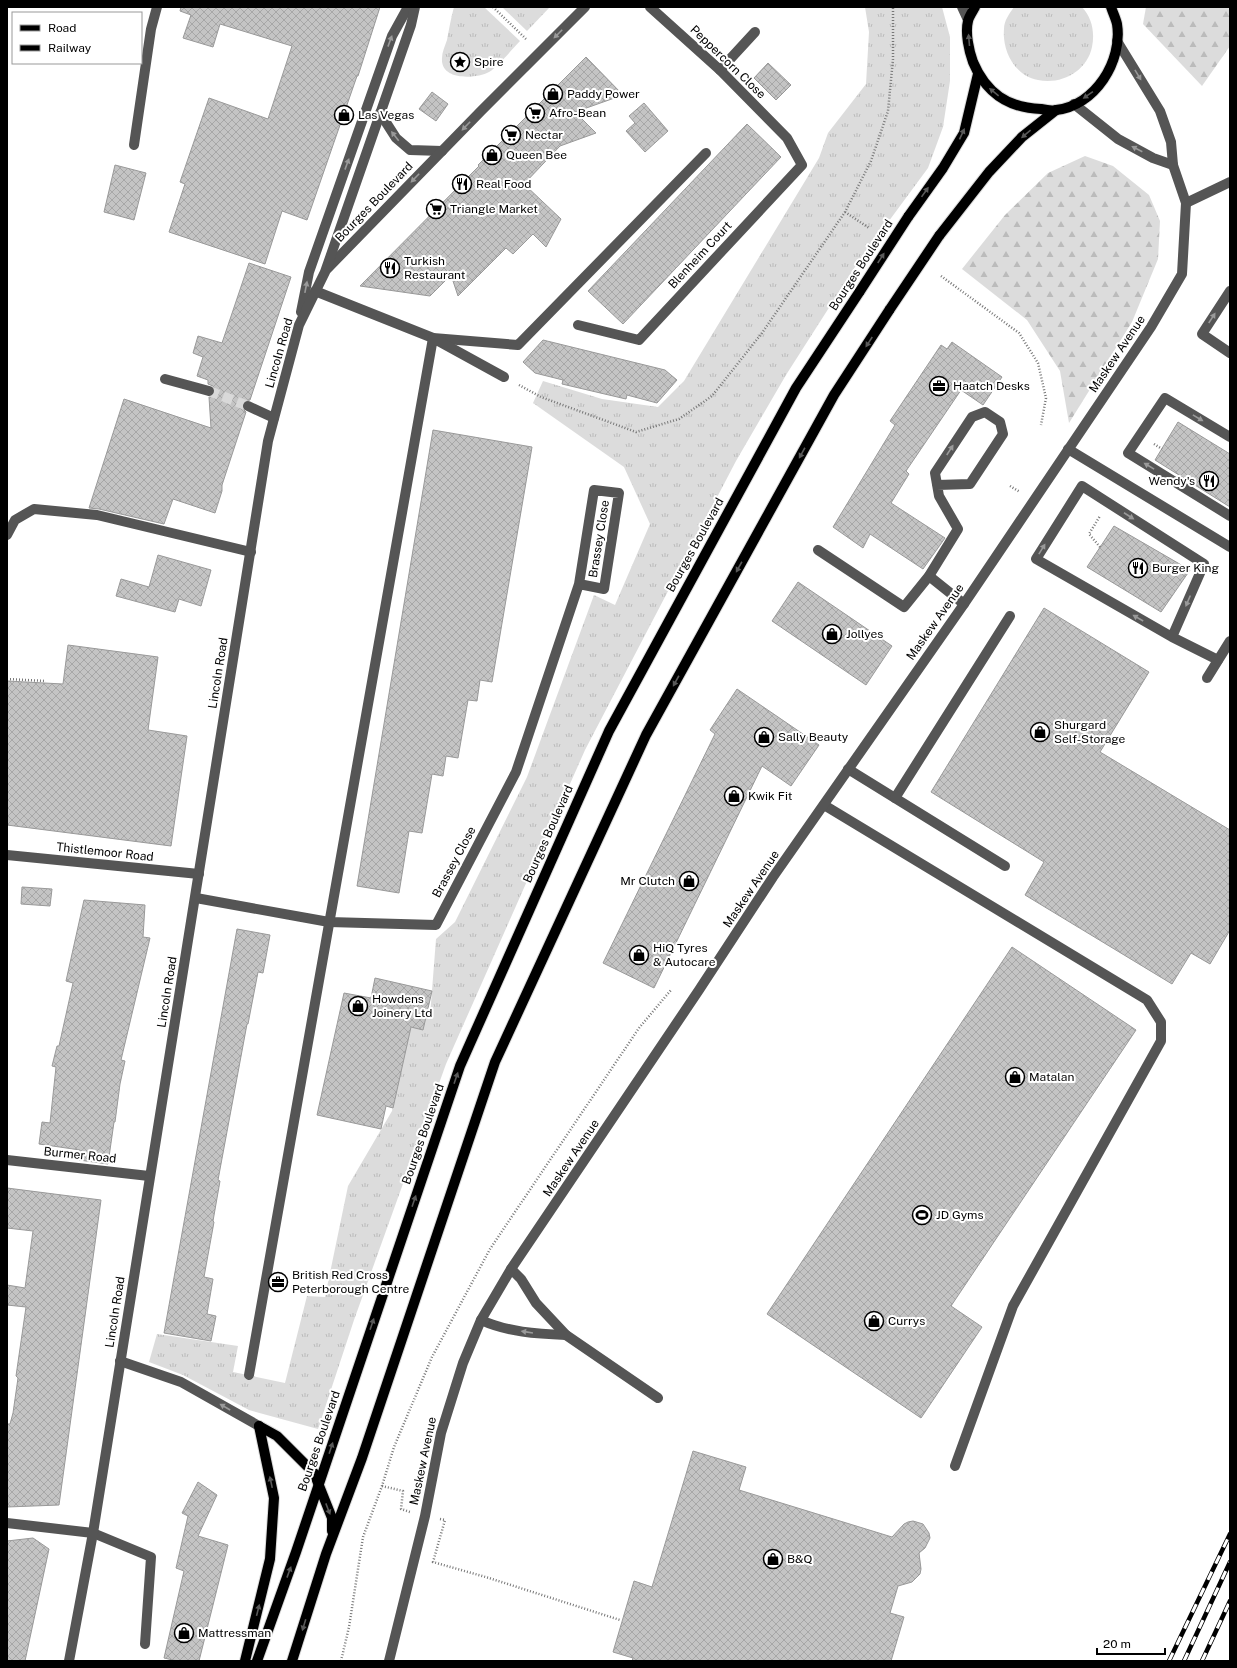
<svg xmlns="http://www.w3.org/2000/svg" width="1237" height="1668" font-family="'Public Sans',sans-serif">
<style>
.grass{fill:url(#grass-tufts)}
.forest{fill:url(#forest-firs)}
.building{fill:url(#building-cross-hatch);stroke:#999}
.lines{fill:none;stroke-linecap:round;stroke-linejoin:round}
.minor-tunnel{stroke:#d9d9d9;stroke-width:10;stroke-dasharray:10 5;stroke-linecap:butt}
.major-casing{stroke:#dbdbdb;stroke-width:12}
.path{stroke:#777;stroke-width:2.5;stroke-dasharray:1 2;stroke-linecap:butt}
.minor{stroke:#555;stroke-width:10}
.major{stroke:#000;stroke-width:10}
.rail-casing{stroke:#000;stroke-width:4.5}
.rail{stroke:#fff;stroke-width:3;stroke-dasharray:9;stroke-linecap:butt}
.major-bridge-casing{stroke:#dbdbdb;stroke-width:12;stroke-linecap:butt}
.major-bridge{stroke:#000;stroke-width:10}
.oneway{fill:#999}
.oneway2{fill:#595959}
.labels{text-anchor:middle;stroke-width:4;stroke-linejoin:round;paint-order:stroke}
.poi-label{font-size:12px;fill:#000;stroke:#fff;text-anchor:start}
.street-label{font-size:12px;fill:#000;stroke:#fff}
</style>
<defs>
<pattern id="grass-tufts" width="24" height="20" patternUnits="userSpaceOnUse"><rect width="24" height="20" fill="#dcdcdc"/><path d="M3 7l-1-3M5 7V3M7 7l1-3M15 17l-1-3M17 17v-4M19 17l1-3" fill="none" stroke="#bbb"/></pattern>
<pattern id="forest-firs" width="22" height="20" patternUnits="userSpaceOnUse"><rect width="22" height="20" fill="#dcdcdc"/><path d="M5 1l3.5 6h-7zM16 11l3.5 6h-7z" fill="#bbb"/></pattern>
<pattern id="building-cross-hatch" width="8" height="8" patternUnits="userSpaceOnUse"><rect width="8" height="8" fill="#c4c4c4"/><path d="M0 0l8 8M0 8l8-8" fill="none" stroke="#a7a7a7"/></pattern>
</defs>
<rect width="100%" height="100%" fill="#fff"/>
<g class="grass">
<path d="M454,7H484L520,41C511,50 499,66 489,72C476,79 440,81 442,58C442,52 445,46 447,40C449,29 451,18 454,7Z"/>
<path d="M502,7H550L527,31Z"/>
<path d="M865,7H942L950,37V81L943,127L928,168L855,267L786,375L736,461L585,750L446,1064L354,1320L318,1429L249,1410L183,1375L149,1362L157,1334L238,1346L233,1372L285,1383L307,1296L325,1297L348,1186L392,1111L407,1015L430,1016L436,939L455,922L527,777L594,595L615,605L650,524L624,467L533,403L543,381L602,399L658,407L684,381L819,158L828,133L866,84L869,32Z"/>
<path d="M1014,7H1082C1092,18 1095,32 1092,47C1087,71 1062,85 1038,80C1015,76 1002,51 1004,29C1004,21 1009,14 1014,7Z"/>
</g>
<g class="forest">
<path d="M1146,7H1230V46L1202,86L1143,24Z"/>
<path d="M1085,156L1113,166L1149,195L1160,221L1158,259L1132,322L1069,423L1060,371L1027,320L962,269L1005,215L1048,173Z"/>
</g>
<g class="building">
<path d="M181,7H380L358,76H357L307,220L282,211L265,264L169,232L185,184L180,182L209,98L268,119L292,46L220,24L213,47L183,38L191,15L180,11Z"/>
<path d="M586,57L623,95L575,112L596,133L560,146L524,184L561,219L546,247L533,234L513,254L506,248L458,296L451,275L430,296L360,286L479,166L478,165Z"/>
<path d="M768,63L791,85L776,100L754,78Z"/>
<path d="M432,92L448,104L436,121L419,109Z"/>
<path d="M644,103L668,131L645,152L626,131L635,123L629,116Z"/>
<path d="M747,124L781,157L623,324L588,291Z"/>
<path d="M115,165L146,173L134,220L104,212Z"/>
<path d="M249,263L291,277L250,400L245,401L242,404L243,409L246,412L222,485V491L215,513L173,499L164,524L99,509L89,508L124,399L211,428L209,397L214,395L215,390L213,386L208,384V380L197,376L203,357L193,353L198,336L222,343Z"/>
<path d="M543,340L665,370L677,380L657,403L627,395L626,399L562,384L563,380L535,373L523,362Z"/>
<path d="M952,342L1002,377L983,405L961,390L906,471L909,474L891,503L945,538L923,569L870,534L863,548L833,527L895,425L890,421L941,345L947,349Z"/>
<path d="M1178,422L1230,454V507L1155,460Z"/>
<path d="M433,430L532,447L492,682L480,680L477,701L468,700L458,758L446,756L443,776L432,774L422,833L409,831L399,893L357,886Z"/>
<path d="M1114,526L1190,570L1161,612L1087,567Z"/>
<path d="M158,555L211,570L201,606L179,599L175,612L116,596L121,579L149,587Z"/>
<path d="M798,582L892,646L866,685L772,621Z"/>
<path d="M1044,608L1149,672L1100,752L1230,830V930L1210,964L1191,953L1172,984L1025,895L1044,862L931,792Z"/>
<path d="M68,645L158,657L148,730L187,736L171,846L7,825V681L63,684Z"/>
<path d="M737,689L819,745L791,786L762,766L654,988L603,963L715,734L710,730Z"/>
<path d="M22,887L52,889L50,906L21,904Z"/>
<path d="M84,900L145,905L143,937L150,938L121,1060L125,1061L120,1084L115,1122H114L108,1164L79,1160L80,1150L39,1144L42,1122L50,1123L56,1067L52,1066L57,1046H59L73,983L66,981Z"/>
<path d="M237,929L270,935L263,973L258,972L248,1024H247L218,1180L220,1181L213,1221L214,1222L204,1277L213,1279L207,1314L216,1316L211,1341L164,1333Z"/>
<path d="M1012,947L1136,1030L951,1306L982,1327L921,1418L767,1314Z"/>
<path d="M375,978L432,991L423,1030L411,1027L393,1108L386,1106L381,1129L317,1115L344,993L371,998Z"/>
<path d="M7,1188L101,1200L59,1505L7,1507V1424H10L13,1413L18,1378L16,1376L26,1307L7,1305V1285L25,1288L33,1231L7,1228Z"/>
<path d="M693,1451L746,1467L739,1490L892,1537L904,1524L908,1522L913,1521L923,1524L929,1533L930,1538L925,1548L919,1553L921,1569L920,1574L912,1582L898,1586L890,1613L904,1617L891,1661H632L633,1658L613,1652L634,1581L652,1587Z"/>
<path d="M198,1482L217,1495L198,1536L228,1545L199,1661H177L164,1658L184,1571L176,1568L188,1516L182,1513Z"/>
<path d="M33,1538L49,1549L25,1661H7V1541Z"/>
</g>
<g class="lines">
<path class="minor-tunnel" d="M209,391L248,406"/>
<g class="major-casing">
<g id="major">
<path d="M975,7C973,11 969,16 968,21C965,33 969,51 973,62C986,93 1008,108 1041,109C1046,110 1052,111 1056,110C1095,106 1123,61 1117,24C1116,19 1113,13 1111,7"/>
<path d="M908,217L943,168L964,133L978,74"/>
<path d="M939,236L989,172L1022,137L1056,110"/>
<path d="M259,1426L277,1436L314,1473L332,1518V1531"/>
<path d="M245,1661L270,1559L274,1498L259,1426"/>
<path d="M257,1661L296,1552L460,1066L609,731L796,388L860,291"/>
<path d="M292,1661L326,1554L362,1458L495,1062L646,735L834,395L890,309"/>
</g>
</g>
<g class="path">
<path d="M493,7L526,39"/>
<path d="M845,212L869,228"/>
<path d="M941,276L1019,333L1038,363L1046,398L1041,425"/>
<path d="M519,385L541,397L636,432L679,419L712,396L762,333L845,212L871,161L888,111L893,59V7"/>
<path d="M1154,444L1162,449"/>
<path d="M1010,486L1020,492"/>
<path d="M1100,547L1089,534L1100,516"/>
<path d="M7,679L46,681"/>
<path d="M382,1486L403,1491L401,1509L410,1512"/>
<path d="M440,1519L445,1520L433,1562L489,1578L620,1620"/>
<path d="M341,1661L349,1627L363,1537L382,1486L394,1447L432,1357L490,1249L639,1028L671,990"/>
</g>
<g class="minor">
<path d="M962,7L968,20"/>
<path d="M720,70L755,32"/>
<path d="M1074,104L1118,139L1153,158L1173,165"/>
<path d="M380,113L396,138L410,150L442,151"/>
<path d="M134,145L151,29L157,7"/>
<path d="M1186,203L1230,182"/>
<path d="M327,269L481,111L585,7"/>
<path d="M315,291L433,338L518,345L706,153"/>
<path d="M1230,291L1202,334L1230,353"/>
<path d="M301,312L309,272L392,36L408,7"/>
<path d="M578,325L639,340L802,165L787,138L720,70L650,7"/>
<path d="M165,379L209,391"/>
<path d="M248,406L274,418"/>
<path d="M1230,437L1165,398L1128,453L1230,516"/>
<path d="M1068,449L1230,547"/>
<path d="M7,535L15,520L34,509L97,515L251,552"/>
<path d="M818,550L904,607L929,576L958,529L939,496L935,473L972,417L985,412L1000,422L1003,434L970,484L937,485"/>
<path d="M929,576L964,604"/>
<path d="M1172,637L1204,564L1082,486L1036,559L1172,637L1218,660"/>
<path d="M1207,678L1230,641"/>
<path d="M848,769L1005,866"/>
<path d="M895,798L1010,616"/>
<path d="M824,805L1147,1000L1161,1022V1041L1013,1306L955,1466"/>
<path d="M7,855L199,874"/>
<path d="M196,898L329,922L436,925L516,772L579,584L594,490L619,493L604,589L579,584"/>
<path d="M7,1160L149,1176"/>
<path d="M511,1269L521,1279L536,1303L566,1335L658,1398"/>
<path d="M481,1320C507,1332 537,1334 566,1335"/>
<path d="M120,1361L181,1382L259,1426"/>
<path d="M249,1375L433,338L504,377"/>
<path d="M7,1523L93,1533L151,1557L145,1644"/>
<path d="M69,1661L93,1533L268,441L299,325L325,272L411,25L415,7"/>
<path d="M389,1661L425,1516L441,1433L463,1363L481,1320L511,1269L699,990L773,877L964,604L1151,327L1182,274L1186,203L1173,165L1171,142L1160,111L1117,41"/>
</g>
<use href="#major" class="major"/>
<g class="rail-casing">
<g id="rail">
<path d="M1169,1661L1230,1534"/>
<path d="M1184,1661L1230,1562"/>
<path d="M1202,1661L1230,1601"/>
</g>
</g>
<use href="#rail" class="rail"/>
<g class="major-bridge-casing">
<g id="major-bridge">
<path d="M860,291L908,217"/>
<path d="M890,309L939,236"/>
</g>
</g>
<use href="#major-bridge" class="major-bridge"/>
</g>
<defs><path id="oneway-solid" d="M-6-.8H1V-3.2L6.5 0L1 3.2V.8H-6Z"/></defs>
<g class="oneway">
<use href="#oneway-solid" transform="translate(558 34) rotate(135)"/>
<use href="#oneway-solid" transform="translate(390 41) rotate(-70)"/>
<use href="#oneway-solid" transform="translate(1138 75) rotate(59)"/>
<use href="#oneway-solid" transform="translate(466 126) rotate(134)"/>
<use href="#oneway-solid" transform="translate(395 136) rotate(-128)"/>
<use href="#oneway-solid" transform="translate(1137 149) rotate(-153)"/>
<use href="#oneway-solid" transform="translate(347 164) rotate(-70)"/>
<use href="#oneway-solid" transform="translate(415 178) rotate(134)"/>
<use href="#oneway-solid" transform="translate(306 287) rotate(-79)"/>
<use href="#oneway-solid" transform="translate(1212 318) rotate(-57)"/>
<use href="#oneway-solid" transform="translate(1198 418) rotate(31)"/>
<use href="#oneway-solid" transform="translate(950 450) rotate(-57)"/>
<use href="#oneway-solid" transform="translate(1149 466) rotate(-149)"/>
<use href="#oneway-solid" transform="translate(1129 516) rotate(33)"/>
<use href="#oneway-solid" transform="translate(1042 549) rotate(-58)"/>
<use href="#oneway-solid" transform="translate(1188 601) rotate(113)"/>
<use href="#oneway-solid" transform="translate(1138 618) rotate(-150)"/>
<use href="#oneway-solid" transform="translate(527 1332) rotate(-171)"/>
<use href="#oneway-solid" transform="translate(225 1407) rotate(-150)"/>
</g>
<g class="oneway2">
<use href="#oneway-solid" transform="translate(969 40) rotate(-95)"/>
<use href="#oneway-solid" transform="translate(994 92) rotate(-141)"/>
<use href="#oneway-solid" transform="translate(1088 95) rotate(145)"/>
<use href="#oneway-solid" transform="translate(962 134) rotate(-65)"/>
<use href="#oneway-solid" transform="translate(1026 134) rotate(140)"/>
<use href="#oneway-solid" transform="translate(925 192) rotate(-55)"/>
<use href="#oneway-solid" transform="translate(881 258) rotate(-57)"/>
<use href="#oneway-solid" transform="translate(869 342) rotate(123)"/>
<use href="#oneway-solid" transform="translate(802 453) rotate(119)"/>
<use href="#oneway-solid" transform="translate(739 567) rotate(119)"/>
<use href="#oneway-solid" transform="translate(676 681) rotate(119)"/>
<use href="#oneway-solid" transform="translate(456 1078) rotate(-71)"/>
<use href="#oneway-solid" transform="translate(414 1201) rotate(-71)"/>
<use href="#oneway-solid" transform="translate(372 1324) rotate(-71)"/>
<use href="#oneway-solid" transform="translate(331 1448) rotate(-72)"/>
<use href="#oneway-solid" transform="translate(271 1482) rotate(-102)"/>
<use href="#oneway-solid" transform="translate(328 1509) rotate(69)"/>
<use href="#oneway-solid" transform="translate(289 1572) rotate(-70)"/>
<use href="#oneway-solid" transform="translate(258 1610) rotate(-76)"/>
<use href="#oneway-solid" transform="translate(304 1625) rotate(107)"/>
</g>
<defs>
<g id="sight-ring" transform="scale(1)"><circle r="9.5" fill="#fff" stroke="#000" stroke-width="1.5"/><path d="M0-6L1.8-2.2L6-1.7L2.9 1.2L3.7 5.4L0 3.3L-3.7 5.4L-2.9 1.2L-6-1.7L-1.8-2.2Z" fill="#000"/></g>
<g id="shop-ring" transform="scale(1)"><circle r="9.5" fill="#fff" stroke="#000" stroke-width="1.5"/><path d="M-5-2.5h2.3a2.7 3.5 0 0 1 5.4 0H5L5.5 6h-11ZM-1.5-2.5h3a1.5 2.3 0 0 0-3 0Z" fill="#000"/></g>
<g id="supermarket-ring" transform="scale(1)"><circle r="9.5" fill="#fff" stroke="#000" stroke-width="1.5"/><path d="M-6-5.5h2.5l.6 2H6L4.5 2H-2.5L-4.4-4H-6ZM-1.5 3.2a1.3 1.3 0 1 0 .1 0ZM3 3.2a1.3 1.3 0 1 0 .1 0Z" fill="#000"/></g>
<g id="restaurant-ring" transform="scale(1)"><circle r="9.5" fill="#fff" stroke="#000" stroke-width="1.5"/><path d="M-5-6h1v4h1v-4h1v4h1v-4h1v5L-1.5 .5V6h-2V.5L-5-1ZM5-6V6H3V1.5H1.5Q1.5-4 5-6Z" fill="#000"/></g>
<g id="office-ring" transform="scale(1)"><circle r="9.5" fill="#fff" stroke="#000" stroke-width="1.5"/><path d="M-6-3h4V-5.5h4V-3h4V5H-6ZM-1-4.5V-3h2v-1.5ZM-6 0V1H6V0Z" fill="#000"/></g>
<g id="stadium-ring" transform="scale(1)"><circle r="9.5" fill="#fff" stroke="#000" stroke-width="1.5"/><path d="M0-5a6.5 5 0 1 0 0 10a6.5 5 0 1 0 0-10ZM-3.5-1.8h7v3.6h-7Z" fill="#000"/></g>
</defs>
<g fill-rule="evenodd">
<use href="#sight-ring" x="460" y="62"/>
<use href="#shop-ring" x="553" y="94"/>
<use href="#supermarket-ring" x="535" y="113"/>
<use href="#shop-ring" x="344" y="115"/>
<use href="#supermarket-ring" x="511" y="135"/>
<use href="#shop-ring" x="492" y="155"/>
<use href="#restaurant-ring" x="462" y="184"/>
<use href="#supermarket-ring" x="436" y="209"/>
<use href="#restaurant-ring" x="390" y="268"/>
<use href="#office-ring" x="939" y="386"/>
<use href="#restaurant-ring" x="1209" y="481"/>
<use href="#restaurant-ring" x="1138" y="568"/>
<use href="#shop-ring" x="832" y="634"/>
<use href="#shop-ring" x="1040" y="732"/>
<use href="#shop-ring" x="764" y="737"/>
<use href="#shop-ring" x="734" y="796"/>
<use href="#shop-ring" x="689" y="881"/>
<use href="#shop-ring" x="639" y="955"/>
<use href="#shop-ring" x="358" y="1006"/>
<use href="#shop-ring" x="1015" y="1077"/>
<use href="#stadium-ring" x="922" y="1215"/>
<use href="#office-ring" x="278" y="1282"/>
<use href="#shop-ring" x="874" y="1321"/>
<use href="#shop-ring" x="773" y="1559"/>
<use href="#shop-ring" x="184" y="1633"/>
</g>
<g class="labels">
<g class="poi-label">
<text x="474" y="66">Spire</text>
<text x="567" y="98">Paddy Power</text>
<text x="549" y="117">Afro-Bean</text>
<text x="358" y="119">Las Vegas</text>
<text x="525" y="139">Nectar</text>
<text x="506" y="159">Queen Bee</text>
<text x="476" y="188">Real Food</text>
<text x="450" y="213">Triangle Market</text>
<text x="404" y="265">Turkish<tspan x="404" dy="14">Restaurant</tspan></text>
<text x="953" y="390">Haatch Desks</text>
<text x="1195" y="485" text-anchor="end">Wendy's</text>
<text x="1152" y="572">Burger King</text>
<text x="846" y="638">Jollyes</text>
<text x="1054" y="729">Shurgard<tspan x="1054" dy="14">Self-Storage</tspan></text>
<text x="778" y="741">Sally Beauty</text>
<text x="748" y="800">Kwik Fit</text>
<text x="675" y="885" text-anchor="end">Mr Clutch</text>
<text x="653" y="952">HiQ Tyres<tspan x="653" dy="14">&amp; Autocare</tspan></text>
<text x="372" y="1003">Howdens<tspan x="372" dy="14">Joinery Ltd</tspan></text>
<text x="1029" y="1081">Matalan</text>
<text x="936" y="1219">JD Gyms</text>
<text x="292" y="1279">British Red Cross<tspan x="292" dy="14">Peterborough Centre</tspan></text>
<text x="888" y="1325">Currys</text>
<text x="787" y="1563">B&amp;Q</text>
<text x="198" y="1637">Mattressman</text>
</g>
<g class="street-label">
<text transform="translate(728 62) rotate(44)" y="4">Peppercorn Close</text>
<text transform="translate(374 202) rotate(-46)" y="4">Bourges Boulevard</text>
<text transform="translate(700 255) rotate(-47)" y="4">Blenheim Court</text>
<text transform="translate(861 265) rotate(-57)" y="4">Bourges Boulevard</text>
<text transform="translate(279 353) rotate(-74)" y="4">Lincoln Road</text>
<text transform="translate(1117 354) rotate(-56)" y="4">Maskew Avenue</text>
<text transform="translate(599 539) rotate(-81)" y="4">Brassey Close</text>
<text transform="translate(695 545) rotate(-61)" y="4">Bourges Boulevard</text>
<text transform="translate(935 622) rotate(-55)" y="4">Maskew Avenue</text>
<text transform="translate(218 673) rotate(-81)" y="4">Lincoln Road</text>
<text transform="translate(548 834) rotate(-66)" y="4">Bourges Boulevard</text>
<text transform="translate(105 852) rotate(6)" y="4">Thistlemoor Road</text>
<text transform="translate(454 862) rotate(-62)" y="4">Brassey Close</text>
<text transform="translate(751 889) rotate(-56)" y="4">Maskew Avenue</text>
<text transform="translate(167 992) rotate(-81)" y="4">Lincoln Road</text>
<text transform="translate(423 1134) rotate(-71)" y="4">Bourges Boulevard</text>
<text transform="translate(80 1155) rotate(6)" y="4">Burmer Road</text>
<text transform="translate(571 1158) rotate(-56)" y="4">Maskew Avenue</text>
<text transform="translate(115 1312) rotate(-81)" y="4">Lincoln Road</text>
<text transform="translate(319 1441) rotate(-71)" y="4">Bourges Boulevard</text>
<text transform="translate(423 1461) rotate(-78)" y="4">Maskew Avenue</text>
</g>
</g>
<rect width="1237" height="1668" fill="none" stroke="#000000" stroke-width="16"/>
<rect x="12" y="12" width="130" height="52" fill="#ffffff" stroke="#999999"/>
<rect x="20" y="25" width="20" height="6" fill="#000000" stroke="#999999"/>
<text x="48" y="32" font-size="12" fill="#000000">Road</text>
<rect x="20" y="45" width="20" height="6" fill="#000000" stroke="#999999"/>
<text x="48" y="52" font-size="12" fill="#000000">Railway</text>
<path d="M1097 1648v6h68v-6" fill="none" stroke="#000000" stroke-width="2"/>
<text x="1103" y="1648" font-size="12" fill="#000000" stroke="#ffffff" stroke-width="3" paint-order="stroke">20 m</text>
</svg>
